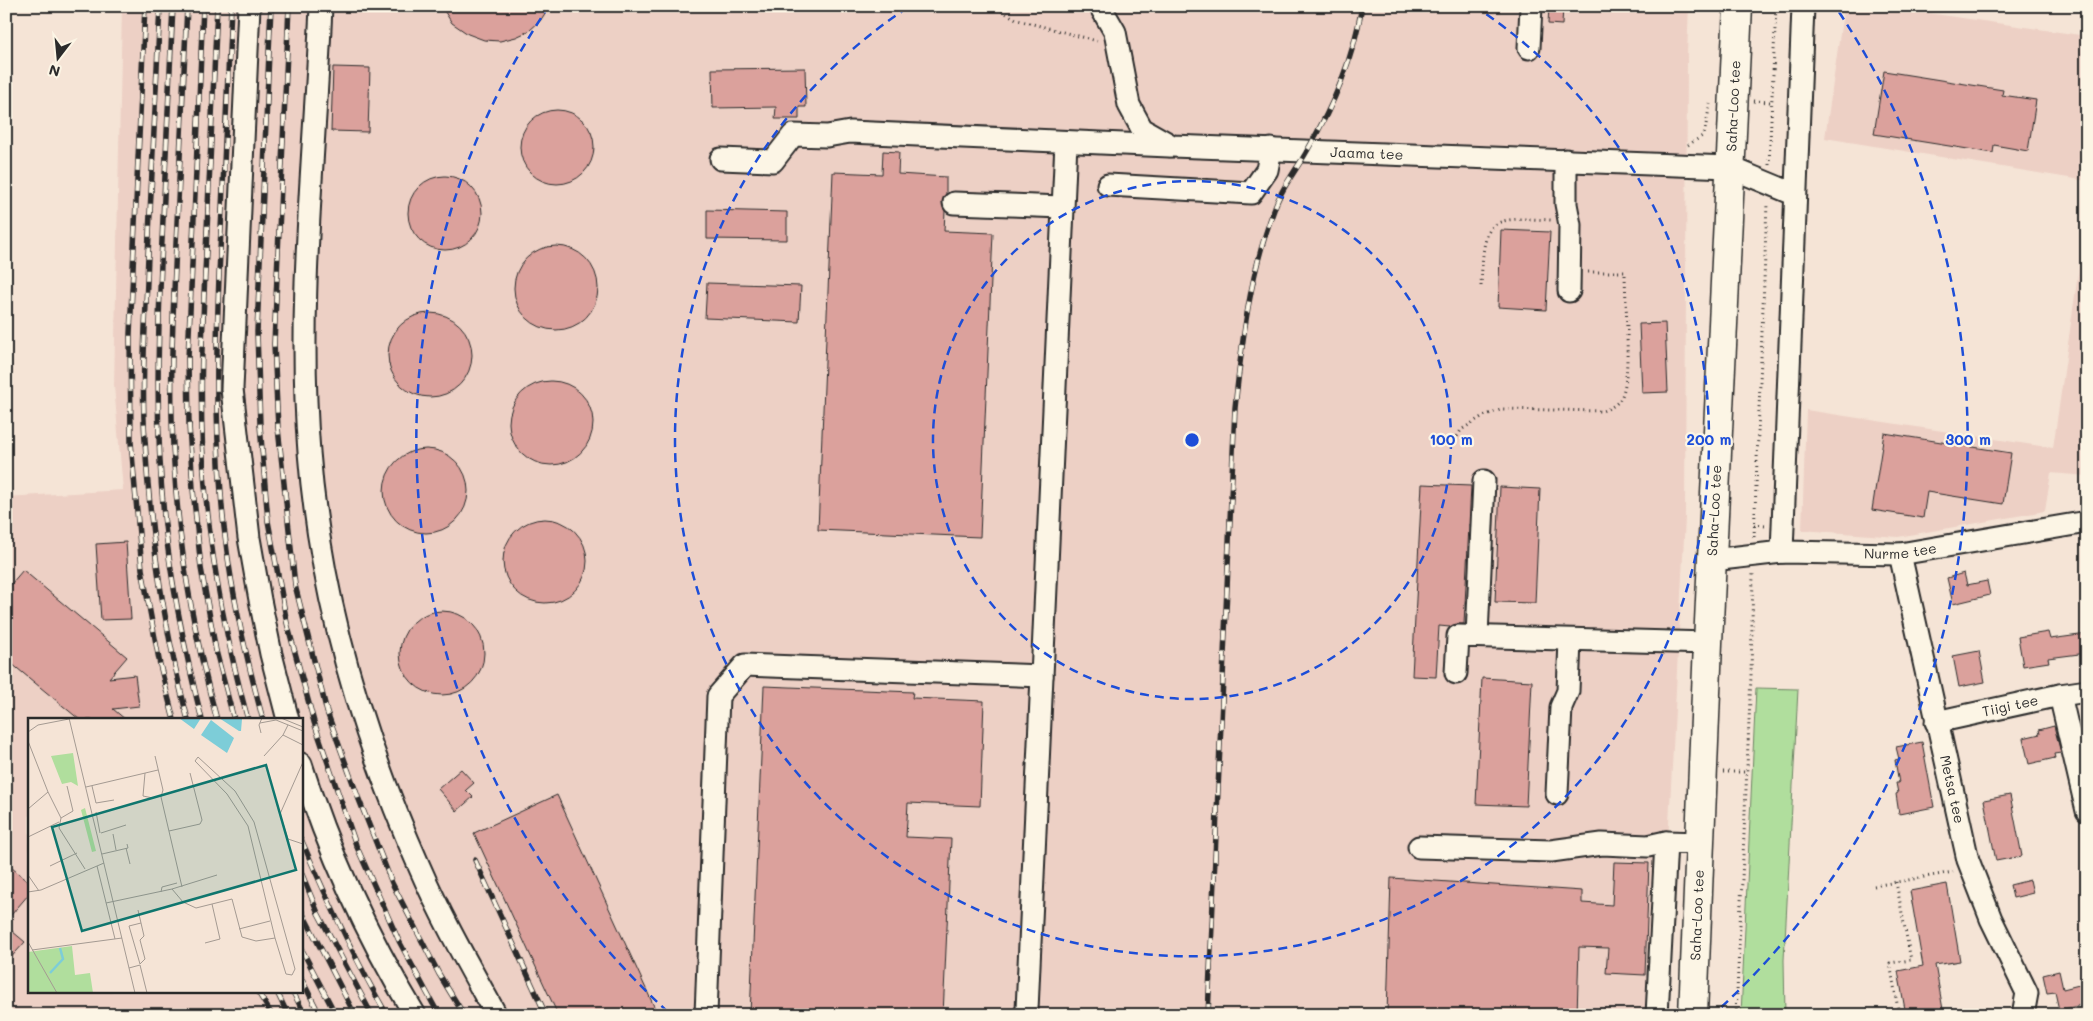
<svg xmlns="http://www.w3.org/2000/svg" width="2093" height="1021" font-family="Mali,sans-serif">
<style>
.built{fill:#edd0c5;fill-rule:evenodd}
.green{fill:#b0de9d;stroke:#6e8464}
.building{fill:#dba19c;stroke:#2b2b2b}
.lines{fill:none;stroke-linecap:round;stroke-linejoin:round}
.minor-casing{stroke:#2b2b2b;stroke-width:25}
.major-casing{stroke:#2b2b2b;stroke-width:31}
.path{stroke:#2b2b2b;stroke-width:3;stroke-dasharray:1 4;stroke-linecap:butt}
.minor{stroke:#fcf5e5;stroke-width:21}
.major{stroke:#fcf5e5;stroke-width:28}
.rail-casing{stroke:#2b2b2b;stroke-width:5.5}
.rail{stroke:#fcf5e5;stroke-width:4;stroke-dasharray:11;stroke-linecap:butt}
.ring{fill:none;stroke:#1d4ed8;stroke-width:2.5;stroke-dasharray:9 6}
.labels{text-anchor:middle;stroke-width:4.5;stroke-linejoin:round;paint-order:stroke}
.street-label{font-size:14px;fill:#2b2b2b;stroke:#fcf5e5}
.inset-river{fill:none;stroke:#7dcdd8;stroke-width:2.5}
.inset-road{fill:none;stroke:#a49a92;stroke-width:1}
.view{fill:#0f766e;fill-opacity:0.15;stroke:#0f766e;stroke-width:2.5}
.inset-edge{fill:none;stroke:#2b2b2b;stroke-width:2.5}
.centre{fill:#1d4ed8;stroke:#fcf5e5;stroke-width:2.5}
.ring-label{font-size:15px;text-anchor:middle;font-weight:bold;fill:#1d4ed8;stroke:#fcf5e5;stroke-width:4.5;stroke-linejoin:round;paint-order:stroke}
</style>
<rect width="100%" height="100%" fill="#f5e4d6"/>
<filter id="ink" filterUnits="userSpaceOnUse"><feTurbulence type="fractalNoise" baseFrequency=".02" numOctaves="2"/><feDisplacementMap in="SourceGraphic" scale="10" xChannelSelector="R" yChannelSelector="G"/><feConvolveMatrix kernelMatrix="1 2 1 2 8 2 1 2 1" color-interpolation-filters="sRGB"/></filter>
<g filter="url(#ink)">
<g class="built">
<path d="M122,6H1689L1687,55L1685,518L1659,1015H6V497L123,490L114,386ZM29,720H301V992H29Z"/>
<path d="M1844,6H1879L2087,36V181L1825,138Z"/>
<path d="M2087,212V476L2051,473L2045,511L1898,537L1802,530L1806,410L2053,448Z"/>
</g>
<path class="green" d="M1756,688L1798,689L1784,960L1785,1015H1741Z"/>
<g class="building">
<path d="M441,6H550L540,21L529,31L516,37L500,41L484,40L468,34L452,23Z"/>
<path d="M1549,6H1563L1562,25L1548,24Z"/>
<path d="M333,67L370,68L368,132L331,131Z"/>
<path d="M805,68L806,107H799V119H775L776,107L713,108L712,69Z"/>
<path d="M1884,71L2003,90L2002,95L2036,100L2028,151L1994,145L1993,153L1874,134Z"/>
<circle cx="557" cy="147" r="37"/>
<path d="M883,151L899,152L898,174L946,177V194L942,202L945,211L944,231L993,233L980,537L818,530L833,172L882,174Z"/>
<circle cx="445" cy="213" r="37"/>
<path d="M707,210L787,212V240L707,239Z"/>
<path d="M1501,230L1550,232L1546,310L1498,307Z"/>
<circle cx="556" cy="288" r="42"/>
<path d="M707,283L801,286L799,322L705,318Z"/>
<circle cx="430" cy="355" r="42"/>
<path d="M1665,323L1668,392L1642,393L1639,324Z"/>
<circle cx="551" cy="423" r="42"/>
<path d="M1884,433L2011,453L2003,504L1927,492L1923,518L1872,510Z"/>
<circle cx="426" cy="491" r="42"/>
<path d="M1422,484L1471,486L1464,624H1458L1450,627L1439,626L1436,677L1412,676Z"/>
<path d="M1500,487L1540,489L1535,603L1495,602Z"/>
<circle cx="545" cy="561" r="42"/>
<path d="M126,542L131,619L101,620L96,544Z"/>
<path d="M23,570L127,657L109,678L135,675L139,706L113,709L126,720H80L6,659V590Z"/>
<path d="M1964,573L1967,585L1987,581L1990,595L1953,604L1947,578Z"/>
<circle cx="442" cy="653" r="42"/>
<path d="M2048,632L2050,639L2087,634V653L2048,658L2049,662L2023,666L2018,637Z"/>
<path d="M1979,651L1985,682L1959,687L1953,656Z"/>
<path d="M1482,678L1532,681L1526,806L1476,804Z"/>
<path d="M764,686L913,692L912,698L984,701L980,806L908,803L906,837L951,839L943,1015H750Z"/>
<path d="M2054,726L2061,753L2054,754L2055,758L2029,764L2023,738L2040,734L2039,730Z"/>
<path d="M1922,742L1934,807L1899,814L1896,794L1898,793L1896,783H1899L1895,760L1899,759L1896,747Z"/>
<path d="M461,769L474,783L466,790L473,797L457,811L438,789Z"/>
<path d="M557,795L658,1015H558L474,833Z"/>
<path d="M2010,795L2022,856L1996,861L1984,800Z"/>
<path d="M1614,862L1649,863L1645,975L1606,973L1608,948L1579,947L1577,1015H1387L1391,878L1582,891V903L1612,905Z"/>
<path d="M6,863L29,882V894L6,921Z"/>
<path d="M2030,880L2033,893L2013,898L2010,885Z"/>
<path d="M1947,884L1960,961L1935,965L1944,1015H1906L1898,971L1923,966L1910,891Z"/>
<path d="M6,926L25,942L6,963Z"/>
<path d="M2059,971L2063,989L2087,983V1004L2059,1010L2055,992L2047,993L2043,975Z"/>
</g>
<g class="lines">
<g class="minor-casing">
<g id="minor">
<path d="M249,6L232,389L249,538L260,600L271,654L288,720"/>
<path d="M321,6C315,154 297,303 309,452C320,595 361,735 419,866C441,917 469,966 496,1015"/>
<path id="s1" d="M1100,6L1115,32L1129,105L1142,129L1172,146L1729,167L1794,194"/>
<path d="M1529,48L1531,6"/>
<path d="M721,159L773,161L793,135L827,136L850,132L1169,146"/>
<path d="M1566,160V204L1570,225L1569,291"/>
<path d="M1108,185L1251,193L1267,170L1271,149"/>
<path d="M954,203L1062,207"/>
<path d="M1782,552L1803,6"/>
<path id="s2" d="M1900,554L1968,860L1991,919L2027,993L2023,1015"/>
<path id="s3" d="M1712,560L1782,552L1900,554L2087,522"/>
<path d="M1477,636L1484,481"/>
<path d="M1456,673L1458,636L1708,643"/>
<path d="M2060,695L2087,811"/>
<path id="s4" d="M1936,722L2060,695L2087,691"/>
<path d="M301,764C328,851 368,937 415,1015"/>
<path d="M1557,794L1561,707L1568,691L1570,640"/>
<path d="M1419,847L1551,851L1602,844L1648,846L1666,842"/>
<path d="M706,1015L718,696L745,665L1042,676"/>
<path d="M1024,1015L1027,1010L1066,142"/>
<path d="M1657,1015L1666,842L1701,843"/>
</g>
</g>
<g class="major-casing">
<g id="major">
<path id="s5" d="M1693,1015L1708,643L1738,6"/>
</g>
</g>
<g class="path">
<path d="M993,6L1018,20L1097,41"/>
<path d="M1754,101L1771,102"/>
<path d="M1688,145L1704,135L1710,104"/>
<path d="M1769,165L1776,6"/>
<path d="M1481,286C1484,221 1485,216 1551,220"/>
<path d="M1452,445L1461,430L1483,416L1503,409L1602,411C1609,409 1617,405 1621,398C1632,378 1625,299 1625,272H1588"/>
<path d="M1754,525L1766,526"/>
<path d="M1754,537L1767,204"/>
<path d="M1723,772H1745"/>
<path d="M1896,882L1911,960L1890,963L1899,1015"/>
<path d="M1874,886L1953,872"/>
<path d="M1736,1015L1751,676L1753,573"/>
</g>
<use href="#minor" class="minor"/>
<use href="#major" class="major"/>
<g class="rail-casing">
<g id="rail">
<path d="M145,6L130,334L131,442L142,569L160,665L174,720"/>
<path d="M160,6C156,89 152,172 148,255C146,317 141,379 145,440C150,535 164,628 188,720"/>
<path d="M173,6C169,84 166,162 162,240C158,332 155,424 164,516C171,585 185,652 202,720"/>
<path d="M187,6C183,86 180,165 176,244C173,317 169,390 174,463C179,550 194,636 217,720"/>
<path d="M203,6L188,359L189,425L193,489L201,568L216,651L234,720"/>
<path d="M217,6C213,88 210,170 206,252C202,333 198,416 206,497C213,572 228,647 248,720"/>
<path d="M231,6C228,81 225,155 221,229C217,317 214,405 221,493C226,570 243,645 263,720"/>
<path d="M271,6L257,332L260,425L268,521L287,623L314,722L356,845L399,941L439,1015"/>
<path d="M289,6L274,344L278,428L295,585L327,712L358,797L392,883L439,974L464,1015"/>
<path d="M301,839C327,899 354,958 387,1015"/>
<path d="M475,860L546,1015"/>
<path d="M301,872L318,913L372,1015"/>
<path d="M301,910L355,1015"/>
<path d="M301,948L336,1015"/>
<path d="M301,978L320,1015"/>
<path d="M258,992L272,1015"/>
<path d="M277,992L288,1015"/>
<path d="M293,992L305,1015"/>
<path d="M1208,1015L1235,408C1242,340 1250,272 1275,207C1282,187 1297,169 1307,151C1334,104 1353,60 1362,6"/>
</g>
</g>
<use href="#rail" class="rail"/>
</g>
</g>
<g class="ring">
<circle cx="1192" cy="440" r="259"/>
<path d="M1474 6A517 517 0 1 1 910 6"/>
<path d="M668 1012A776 776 0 0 1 545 12M1839 12A776 776 0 0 1 1716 1012"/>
</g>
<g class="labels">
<g class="street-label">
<text dy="5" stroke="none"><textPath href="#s5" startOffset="910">Saha-Loo tee</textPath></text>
<text dy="5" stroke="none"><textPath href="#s1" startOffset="361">Jaama tee</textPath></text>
<text dy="5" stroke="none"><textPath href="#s5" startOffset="505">Saha-Loo tee</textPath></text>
<text dy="5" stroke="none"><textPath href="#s3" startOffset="189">Nurme tee</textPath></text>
<text dy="5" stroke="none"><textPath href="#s4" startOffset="76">Tiigi tee</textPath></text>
<text dy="5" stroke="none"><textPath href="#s2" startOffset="241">Metsa tee</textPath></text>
<text dy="5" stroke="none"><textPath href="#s5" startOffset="100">Saha-Loo tee</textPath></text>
</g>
</g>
<g transform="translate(28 718)">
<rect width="275" height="275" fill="#f5e4d6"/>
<path d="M45,35L50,68L43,64L34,66L23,38ZM57,90L68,133L64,134L53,92ZM44,228L47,257L62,255L65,275H0V234Z" fill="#b0de9d"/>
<path d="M151,0H173L166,11ZM191,0L214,1L213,13H211ZM183,2L206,20L199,35L173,17Z" fill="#7dcdd8"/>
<path class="inset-river" d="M22,255L35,241L32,230"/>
<path class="inset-road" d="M41,0L107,275M253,0L275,9M232,5L248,2L275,13M260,7L255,17L275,27M0,14L10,7L41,1M233,15L231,7L234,0M0,23L20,74L0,91M127,38L135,72L133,79L154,169M236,38L255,17M275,44L252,96L260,121L275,126M117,55L115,78L125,80M64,68L68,85L86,82M58,69L130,52M20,74L33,100L31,110L57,151M68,94L72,115M33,100L45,93L39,68M141,113L172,106L174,102L162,55M73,115L98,107M85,116L88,132M0,119L31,104M98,130L102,146M74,136L100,130L99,126M22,148L49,135M69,148L87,221M0,157L11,173M144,171L189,157M0,174L13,172L76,145M133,174L134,169L149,165M78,185L144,171L155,184L168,190L204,181L214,219L228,223L247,220L220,108L199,76L167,43L170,39L207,73L226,104L267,251L264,257L258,256L247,220M110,192L116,218L112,222L117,241L112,246M211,211L242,203M0,224L29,275M177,225L192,221L184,186M4,232L94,220M112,246L101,208L113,205M101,250L112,247L119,275"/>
<path class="view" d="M238,47L268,152L54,213L24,109Z"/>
<rect width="275" height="275" class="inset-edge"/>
</g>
<circle cx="1192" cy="440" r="8" class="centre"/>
<g class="ring-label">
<text x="1451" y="445">100 m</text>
<text x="1709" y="445">200 m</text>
<text x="1968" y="445">300 m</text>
</g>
<rect width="2093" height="1021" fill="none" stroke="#fcf5e5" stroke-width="25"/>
<rect x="12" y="12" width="2068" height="996" fill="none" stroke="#2b2b2b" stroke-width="2" filter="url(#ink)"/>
<g transform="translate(58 58) rotate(196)" stroke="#fcf5e5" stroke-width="4" paint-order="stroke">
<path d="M0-4L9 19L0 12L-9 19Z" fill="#2b2b2b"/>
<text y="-8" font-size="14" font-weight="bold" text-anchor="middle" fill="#2b2b2b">N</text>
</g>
</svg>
